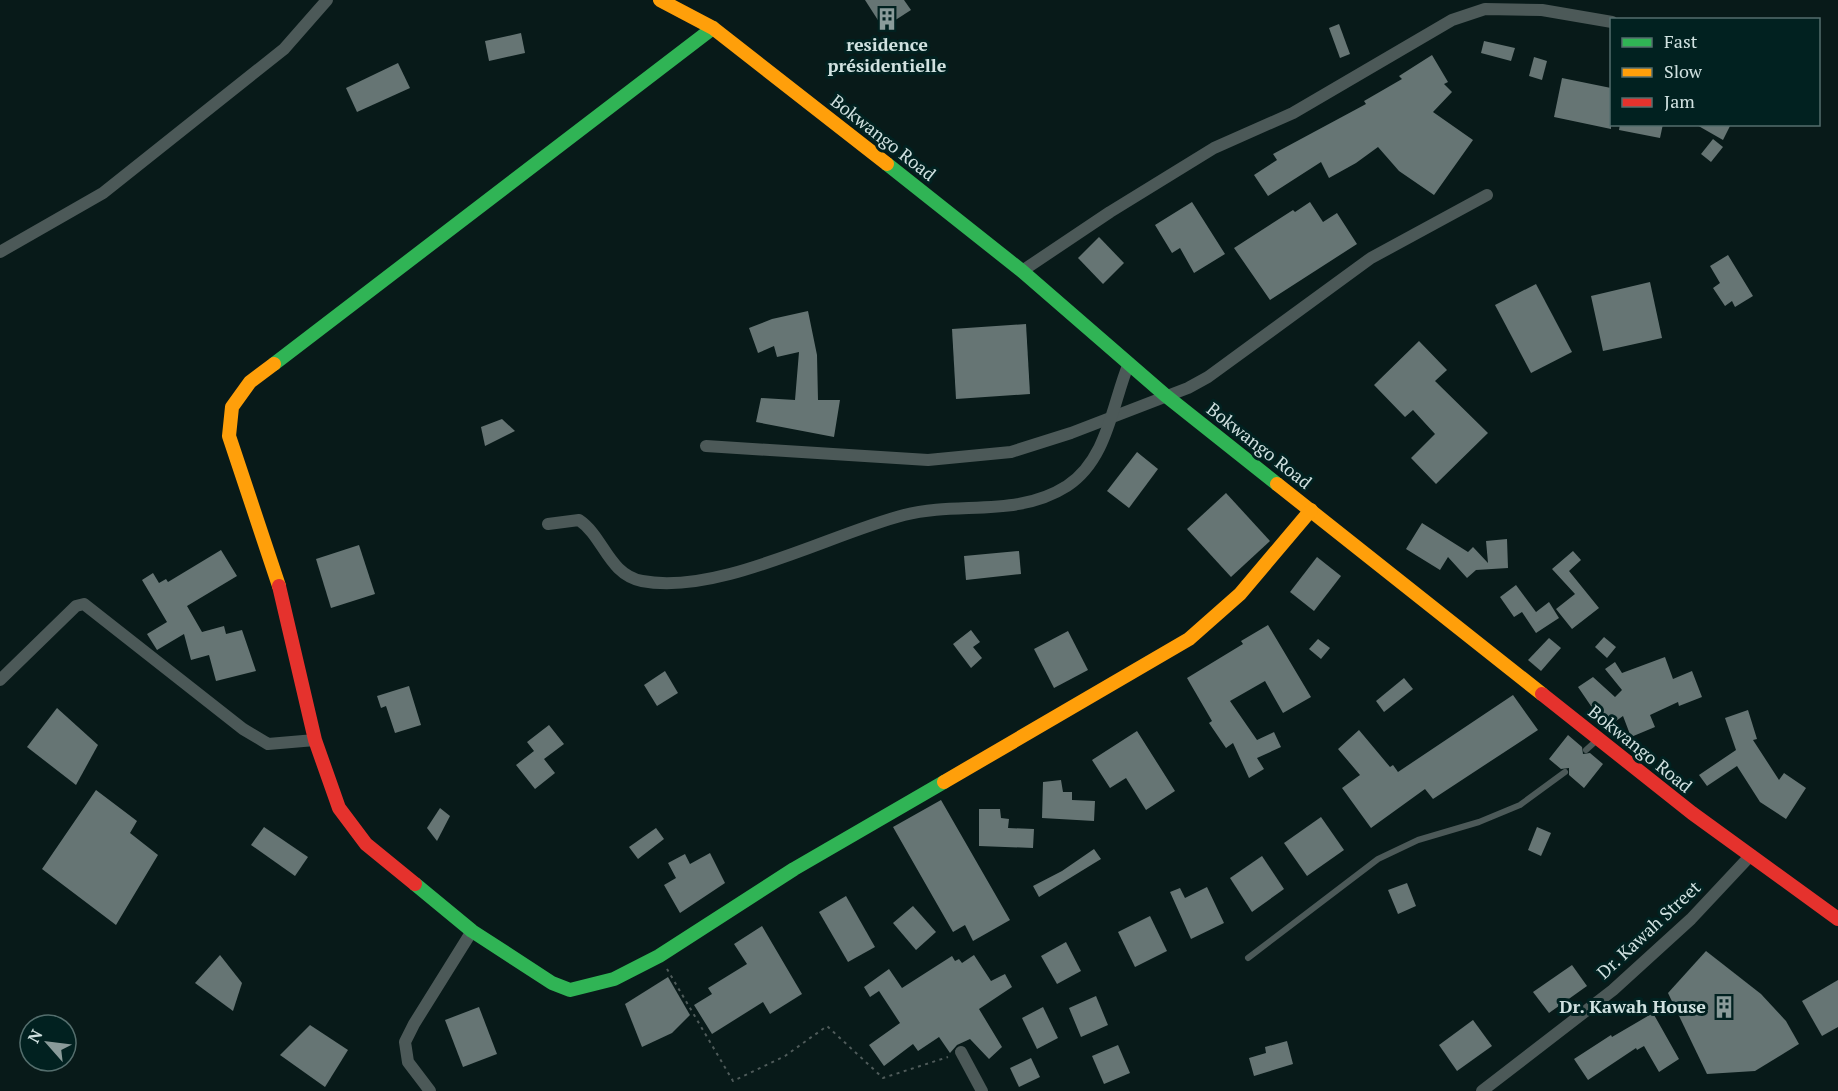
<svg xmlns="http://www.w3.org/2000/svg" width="1838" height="1091" font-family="'PT Serif',serif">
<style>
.building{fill:#667574}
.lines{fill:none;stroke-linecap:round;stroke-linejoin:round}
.path{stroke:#4f5b5a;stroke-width:2;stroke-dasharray:3 4.5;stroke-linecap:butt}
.lane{stroke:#4c5958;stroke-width:6}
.street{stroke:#4c5958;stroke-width:12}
.fast{stroke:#30b455;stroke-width:14}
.slow{stroke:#ff9f0a;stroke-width:14}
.jam{stroke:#e5322d;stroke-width:14}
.labels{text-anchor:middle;stroke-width:6;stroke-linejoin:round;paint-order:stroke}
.poi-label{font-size:18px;font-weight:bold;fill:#d0e1e0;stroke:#012120}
.street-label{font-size:18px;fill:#d0e1e0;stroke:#012120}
</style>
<rect width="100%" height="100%" fill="#081a19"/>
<g class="building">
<path d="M865,0H904L911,10L883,28Z"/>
<path d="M1339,24L1350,54L1340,58L1329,28Z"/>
<path d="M521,33L525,53L489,61L485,41Z"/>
<path d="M1484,41L1515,48L1511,61L1481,53Z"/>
<path d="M1432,55L1448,82L1444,84L1452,92L1433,112L1473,140L1434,195L1399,171L1378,147L1356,163L1329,178L1321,162L1268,196L1254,175L1277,160L1273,154L1366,104L1364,101L1402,79L1399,76Z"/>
<path d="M1534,57L1547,61L1542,80L1529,76Z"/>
<path d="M398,63L410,88L357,112L346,88Z"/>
<path d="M1562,78L1611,88V129L1554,117Z"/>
<path d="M1620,124H1663L1660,138L1619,130Z"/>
<path d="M1695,124H1731L1723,140Z"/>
<path d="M1713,139L1723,147L1711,162L1701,154Z"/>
<path d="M1192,202L1225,254L1194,273L1180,248L1172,253L1155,225Z"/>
<path d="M1310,202L1323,222L1337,213L1357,244L1270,300L1234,248L1293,210L1295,212Z"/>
<path d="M1099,237L1124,263L1103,284L1078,258Z"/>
<path d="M1728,255L1753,296L1735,307L1732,301L1725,306L1713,288L1720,283L1710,266Z"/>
<path d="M1650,282L1662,338L1603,351L1591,296Z"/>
<path d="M1536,284L1572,352L1531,373L1495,305Z"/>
<path d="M808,311L817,355L818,400H840L834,437L756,422L761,398L795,400L799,352L777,357L774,346L758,353L749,328L772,319Z"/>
<path d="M1026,324L1030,394L956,399L952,329Z"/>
<path d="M1419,341L1447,370L1435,381L1488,433L1436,484L1411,458L1435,434L1413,410L1405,417L1374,385Z"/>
<path d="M502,419L515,431L485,446L481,427Z"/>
<path d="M1137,452L1158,469L1129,508L1107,491Z"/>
<path d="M1226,493L1270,541L1231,577L1187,529Z"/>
<path d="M1422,523L1468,552L1473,547L1488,563L1486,541L1507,539L1508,568L1476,570L1467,578L1448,557L1440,570L1406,549Z"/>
<path d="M359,545L375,594L331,608L316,559Z"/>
<path d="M221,550L237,576L187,606L202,632L224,626L226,634L242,630L256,671L216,681L209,655L191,660L184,634L157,650L147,634L167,622L142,580L153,573L159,583L166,579L168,582Z"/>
<path d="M1019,551L1021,574L966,580L964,556Z"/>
<path d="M1573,551L1581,560L1569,571L1599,608L1572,629L1556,609L1575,594L1552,569Z"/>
<path d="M1317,557L1341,576L1314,611L1290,592Z"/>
<path d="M1516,585L1536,612L1549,602L1559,618L1536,633L1522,612L1514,617L1500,597Z"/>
<path d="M1268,625L1311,697L1283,713L1265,681L1230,701L1257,740L1274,732L1281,747L1257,758L1264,769L1249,778L1233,743L1226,748L1209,723L1212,721L1187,678L1243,644L1241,641Z"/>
<path d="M971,630L980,642L973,647L982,658L971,668L953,644Z"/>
<path d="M1068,631L1088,670L1054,688L1034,649Z"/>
<path d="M1604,637L1616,647L1607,658L1595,647Z"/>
<path d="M1549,638L1561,648L1541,671L1528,660Z"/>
<path d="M1318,639L1330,648L1321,659L1309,649Z"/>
<path d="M1665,657L1673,679L1692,671L1702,697L1679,706L1678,702L1650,715L1655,727L1631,737L1623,716L1606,728L1578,687L1593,677L1615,697L1622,690L1605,669L1615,662L1622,673Z"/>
<path d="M665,671L678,693L657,706L644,685Z"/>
<path d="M1404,678L1413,689L1384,712L1376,701Z"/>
<path d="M409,686L421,725L395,733L386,706L381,708L377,696Z"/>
<path d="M1513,695L1538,730L1433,799L1425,789L1371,828L1342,788L1360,775L1338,749L1359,730L1390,767L1393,765L1398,772Z"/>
<path d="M57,708L98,745L76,785L27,747Z"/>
<path d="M1748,710L1757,739L1753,740L1779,780L1784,773L1806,788L1786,819L1760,802L1737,766L1707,786L1699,775L1736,750L1725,718Z"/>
<path d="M549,725L564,744L544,759L555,773L535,789L516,765L534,751L527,742Z"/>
<path d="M1137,731L1175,791L1146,810L1126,778L1110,788L1092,760Z"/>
<path d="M1568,735L1582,747L1583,754L1590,753L1603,764L1584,788L1569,775V768L1561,769L1549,759Z"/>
<path d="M1061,780L1063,792H1072V800L1095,801L1094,821L1042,818L1043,782Z"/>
<path d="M96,790L137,821L130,833L158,855L116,925L42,869Z"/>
<path d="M941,800L1010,920L973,941L965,925L953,932L893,827Z"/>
<path d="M440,808L450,816L437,841L427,828Z"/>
<path d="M979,809H1000L1001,818L1009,819L1008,828L1034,829L1033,848L979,846Z"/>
<path d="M1321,817L1344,850L1307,876L1284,843Z"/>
<path d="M264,827L308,857L295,876L251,845Z"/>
<path d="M1537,827L1551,833L1541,856L1528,850Z"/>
<path d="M656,828L664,839L638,859L629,847Z"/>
<path d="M1094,849L1101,859L1039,897L1033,886L1062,871Z"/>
<path d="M710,853L725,883L680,913L664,885L676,878L668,863L685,854L690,864Z"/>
<path d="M1262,856L1284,889L1252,912L1230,878Z"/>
<path d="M1407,883L1416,906L1398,914L1388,890Z"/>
<path d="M1207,887L1224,923L1191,939L1170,892L1180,888L1185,898Z"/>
<path d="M846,896L875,947L848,962L819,912Z"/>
<path d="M913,906L936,932L916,950L893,923Z"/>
<path d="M1150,916L1167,951L1135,967L1118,932Z"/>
<path d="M762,926L802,994L770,1014L763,1002L712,1034L694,1005L712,994L708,988L747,964L734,944Z"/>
<path d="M1066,942L1081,971L1057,984L1041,956Z"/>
<path d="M1706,951L1761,994L1786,1021L1799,1044L1755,1071L1707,1074L1668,993Z"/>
<path d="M220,955L242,983L233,1011L195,983Z"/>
<path d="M974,955L991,981L1005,974L1012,987L979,1009L1002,1047L989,1059L970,1039L957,1045L950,1053L939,1037L918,1051L913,1044L884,1066L869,1045L900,1023L879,991L870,997L864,987L889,969L902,988L952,956L955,961L959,959L962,963Z"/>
<path d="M1572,965L1587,986L1549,1013L1533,992Z"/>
<path d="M668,977L690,1015L672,1033L642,1047L625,1004Z"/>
<path d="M1838,980V1027L1822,1036L1802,1001Z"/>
<path d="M1096,996L1108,1025L1081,1037L1069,1008Z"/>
<path d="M479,1007L497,1054L463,1067L445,1020Z"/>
<path d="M1043,1007L1058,1038L1037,1049L1022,1018Z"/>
<path d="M1653,1013L1679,1059L1659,1072L1644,1046L1637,1050L1636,1048L1588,1080L1574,1059L1611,1035L1612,1037Z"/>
<path d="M1473,1020L1492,1046L1457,1071L1439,1045Z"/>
<path d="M310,1025L348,1050L325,1087L280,1055Z"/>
<path d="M1287,1041L1293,1064L1254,1076L1249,1058L1266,1053L1265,1047Z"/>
<path d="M1118,1045L1130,1073L1104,1084L1092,1056Z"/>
<path d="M1031,1058L1040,1077L1019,1087L1010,1068Z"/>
</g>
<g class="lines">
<path class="path" d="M667,969L733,1081L785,1056L827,1026L883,1078L948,1057"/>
<g class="lane">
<path d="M1586,750L1596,741"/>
<path d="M1248,958L1378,859L1418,840L1479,822L1520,805L1565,772"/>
</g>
<g class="street">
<path d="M0,252L103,193L284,49L327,0"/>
<path d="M1022,271L1110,212L1214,148L1293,113L1452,20L1485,9L1542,10L1612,22"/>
<path d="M706,446L928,460L1011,452L1071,433L1188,388L1208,377L1371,258L1487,195"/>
<path d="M548,524L579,520C604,537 608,574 642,581C717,596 830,534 904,515C959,501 1017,518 1067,486C1108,459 1112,404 1129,363"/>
<path d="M0,680L76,606L84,604L243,729L268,744L315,740"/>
<path d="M961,1052L982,1091"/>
<path d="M430,1091L408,1062L405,1042L414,1024L472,931"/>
<path d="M1482,1091L1613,990L1691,919L1751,855"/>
</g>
<g class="fast">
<path d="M887,164L1022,271L1165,395L1277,484"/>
<path d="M274,364L713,28"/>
<path d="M415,884L472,931L552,983L570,990L614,979L659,956L794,869L944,782"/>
</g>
<g class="slow">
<path d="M660,0L713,28L887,164"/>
<path d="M274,364L250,382L232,407L229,436L279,586"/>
<path d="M1277,484L1542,694"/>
<path d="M944,782L1189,639L1240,594L1311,510"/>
</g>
<g class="jam">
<path d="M279,586L315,740L339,808L366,844L415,884"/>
<path d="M1542,694L1692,813L1838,919"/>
</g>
</g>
<defs>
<g id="building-bare" transform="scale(1.8)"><path d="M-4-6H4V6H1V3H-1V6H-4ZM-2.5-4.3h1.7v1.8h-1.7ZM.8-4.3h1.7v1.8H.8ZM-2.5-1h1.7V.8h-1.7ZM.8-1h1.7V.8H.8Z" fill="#8a9b9a" stroke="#012120" stroke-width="2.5" paint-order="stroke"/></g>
</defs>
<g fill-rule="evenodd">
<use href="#building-bare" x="887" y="19"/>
<use href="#building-bare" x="1724" y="1007"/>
</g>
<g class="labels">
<g class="poi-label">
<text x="887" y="51">residence<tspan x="887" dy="21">présidentielle</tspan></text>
<text x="1706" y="1013" text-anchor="end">Dr. Kawah House</text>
</g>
<g class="street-label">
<text transform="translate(883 138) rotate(38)" y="6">Bokwango Road</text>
<text transform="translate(1259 446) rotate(38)" y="6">Bokwango Road</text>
<text transform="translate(1640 749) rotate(39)" y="6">Bokwango Road</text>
<text transform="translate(1649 930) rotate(-43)" y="6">Dr. Kawah Street</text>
</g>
</g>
<rect x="1610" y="18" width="210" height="108" fill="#012120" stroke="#546e6d" stroke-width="1.5"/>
<rect x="1622" y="38" width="30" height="9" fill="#30b455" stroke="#546e6d" stroke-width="1.5"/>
<text x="1664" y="48" font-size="18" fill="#d0e1e0">Fast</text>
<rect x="1622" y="68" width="30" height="9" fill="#ff9f0a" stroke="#546e6d" stroke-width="1.5"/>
<text x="1664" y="78" font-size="18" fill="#d0e1e0">Slow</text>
<rect x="1622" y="98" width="30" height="9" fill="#e5322d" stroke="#546e6d" stroke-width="1.5"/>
<text x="1664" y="108" font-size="18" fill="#d0e1e0">Jam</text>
<g transform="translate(48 1043) rotate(298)"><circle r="28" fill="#012120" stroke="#546e6d" stroke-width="1.5"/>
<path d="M0-4.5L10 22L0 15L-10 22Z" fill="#8a9b9a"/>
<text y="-9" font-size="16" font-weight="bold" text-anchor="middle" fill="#d0e1e0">N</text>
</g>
</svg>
